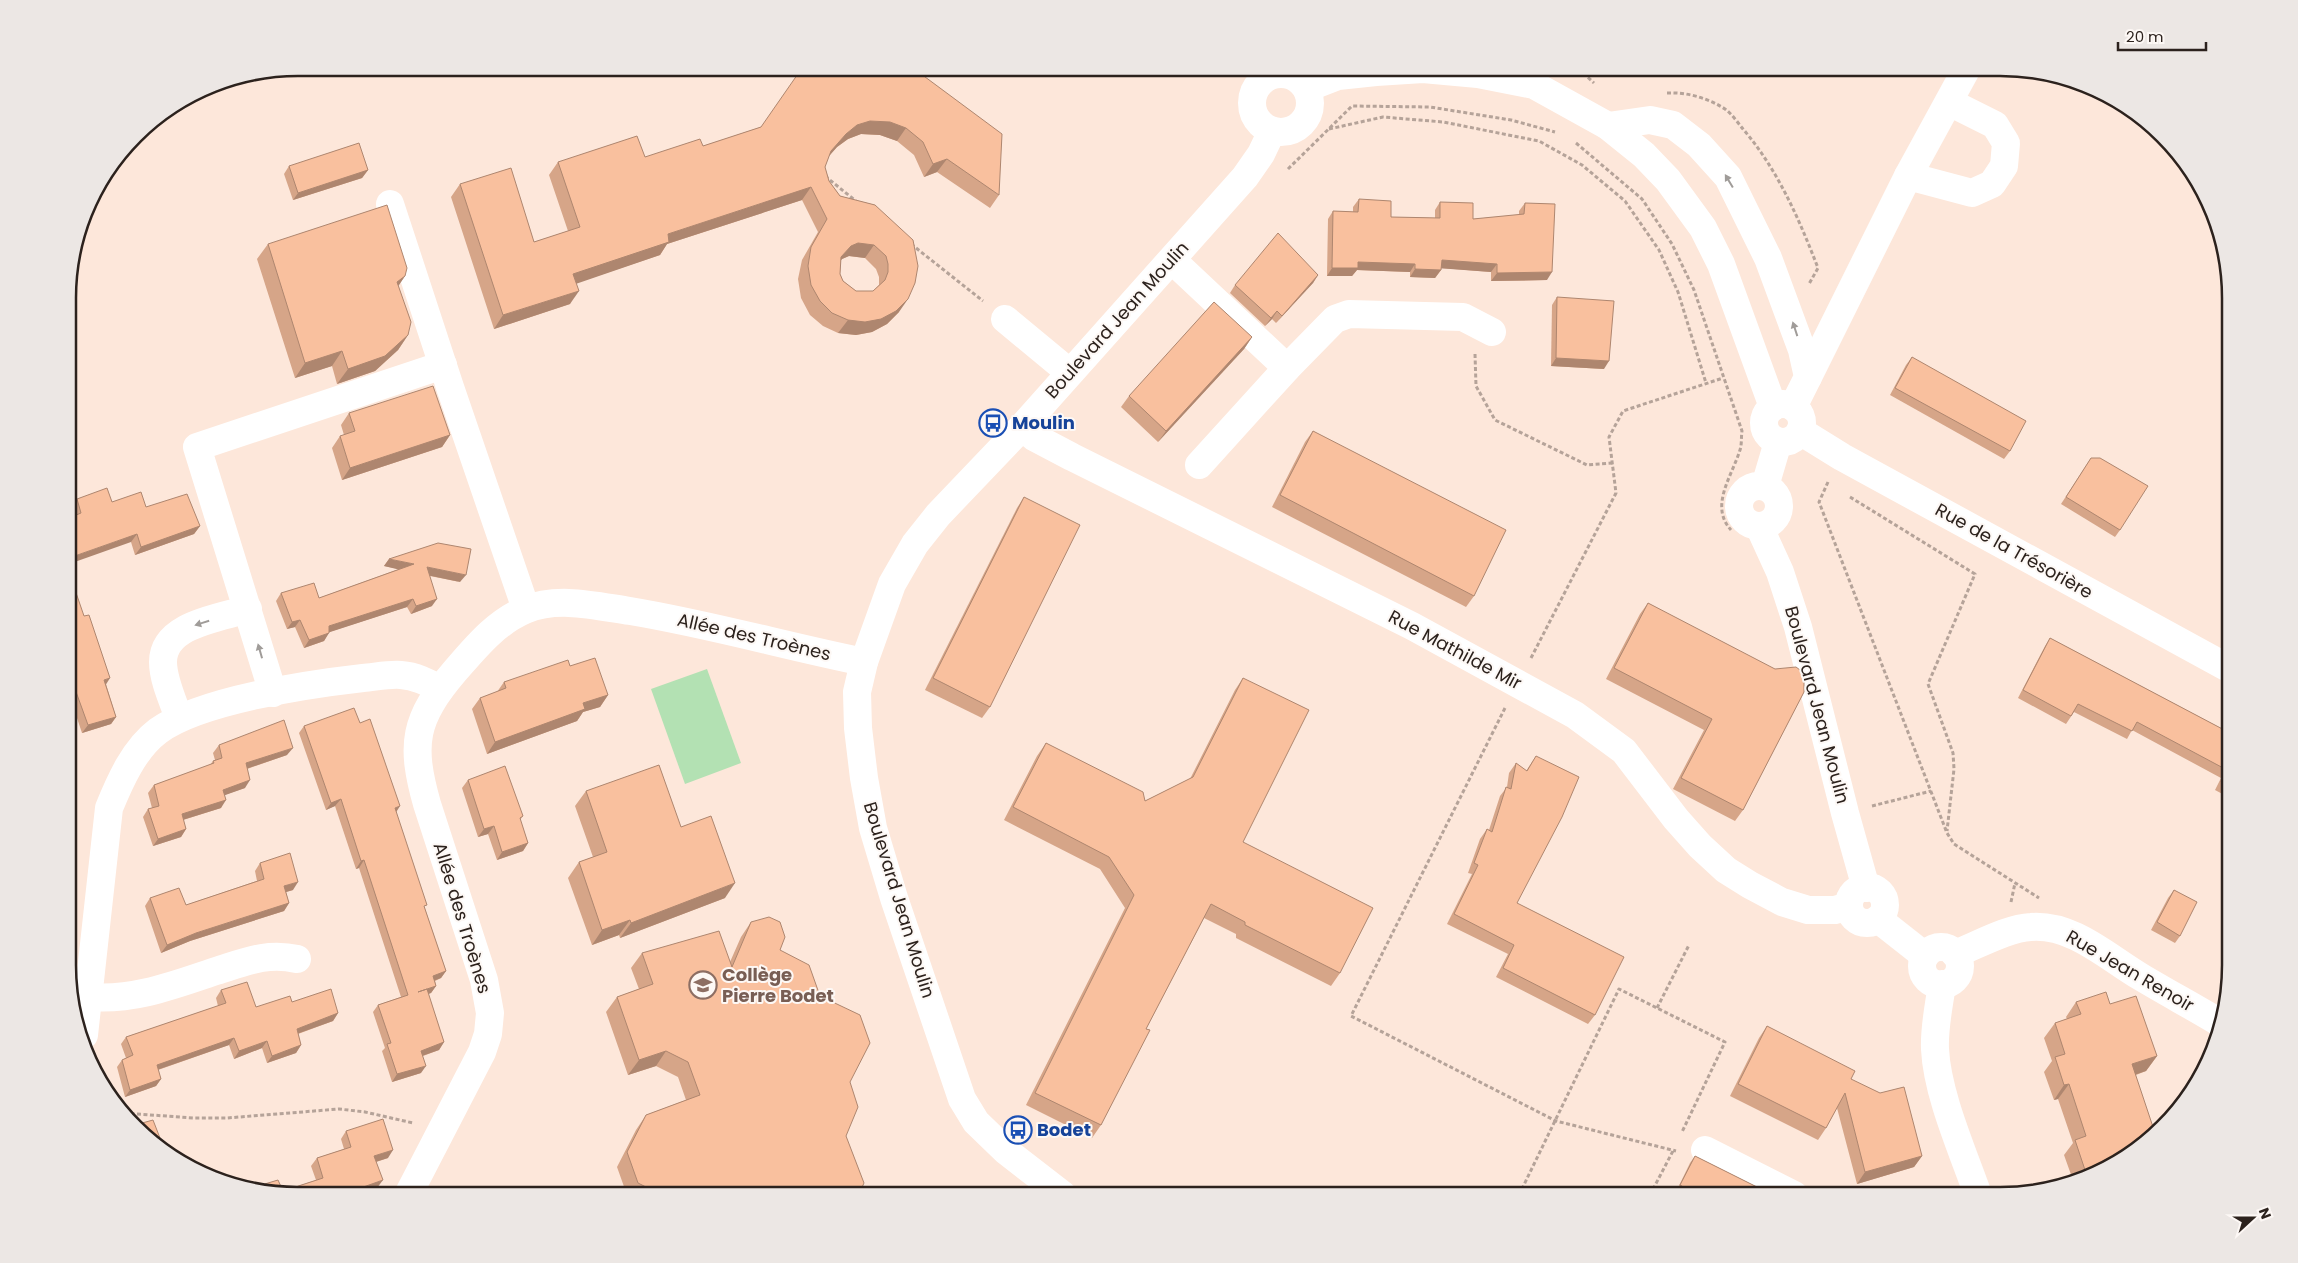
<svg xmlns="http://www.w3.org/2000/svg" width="2298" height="1263" font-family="Poppins,sans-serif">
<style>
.green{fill:#b3e1b3}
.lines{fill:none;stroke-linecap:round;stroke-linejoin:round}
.path{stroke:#b5a399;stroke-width:3;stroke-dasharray:4 2.5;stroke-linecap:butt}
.minor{stroke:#fff;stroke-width:28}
.wall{fill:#d6a588;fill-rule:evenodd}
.shaded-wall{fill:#ae866f}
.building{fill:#f9c09e;stroke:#ae866f;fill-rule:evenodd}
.oneway{fill:#a09c99}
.labels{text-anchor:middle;stroke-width:4;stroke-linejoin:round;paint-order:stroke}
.street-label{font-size:18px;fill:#2c221d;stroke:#fdf8f5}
.transit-label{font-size:18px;font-weight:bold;fill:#164399;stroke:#fdf8f5;text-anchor:start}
.education-label{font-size:18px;font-weight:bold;fill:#785e54;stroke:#fdf8f5;text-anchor:start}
.rim{fill:none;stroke:#2c221d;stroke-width:2.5}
</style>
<rect width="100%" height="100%" fill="#fde7da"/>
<path class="green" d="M707,669L741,763L685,784L651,689Z"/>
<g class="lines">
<g class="path">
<path d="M1565,68L1580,70L1594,83"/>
<path d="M1667,93C1687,92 1708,98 1725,109C1732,114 1738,123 1743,129C1778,170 1799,219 1818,268L1809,284"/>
<path d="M1329,129L1383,117L1443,122L1539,141L1582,165L1625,201L1659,250L1678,292L1706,383"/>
<path d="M1576,143L1642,199L1672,244L1694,290L1742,431C1741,437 1742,444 1740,450C1732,476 1709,506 1731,530"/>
<path d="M1288,169L1352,106L1430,107L1511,120L1555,132"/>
<path d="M825,176L857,202"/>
<path d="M911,244L983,301"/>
<path d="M1475,354L1476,386L1495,420L1587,465L1613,463"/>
<path d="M1828,482L1819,502L1947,833L1954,844L2039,898"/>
<path d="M1850,497L1975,574L1928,684L1953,753L1954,769L1947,831"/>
<path d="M1531,658L1616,493L1609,437L1623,411L1723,378"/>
<path d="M1505,708L1351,1016L1556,1121L1676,1151"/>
<path d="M1872,806L1931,791"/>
<path d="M2011,902L2015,883"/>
<path d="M1657,1008L1689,945"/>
<path d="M124,1113L193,1118H227L339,1109L365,1112L413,1123"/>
<path d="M1519,1195L1619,989L1725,1042L1682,1132"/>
<path d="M1650,1195L1674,1149"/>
</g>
<g class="minor">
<circle cx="1281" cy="103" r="29"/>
<path d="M1307,88L1338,76L1376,72L1423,69L1478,74L1534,85L1608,126L1644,155L1668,180L1703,228L1721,264L1773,407"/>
<path d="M1608,126L1650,120L1673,125L1699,145L1728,177L1768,258L1802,350L1808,377L1793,407"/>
<path d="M1908,176L1972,193L1992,184L2004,166L2006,143L1995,125L1949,102"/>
<path d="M390,204L450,387L526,609"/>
<path d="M1172,260L1287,368"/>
<path d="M1005,319L1069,372"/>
<path d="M1808,377L1908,176L1967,68"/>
<circle cx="1783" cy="423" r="19"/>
<path d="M1022,427L1034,437L1072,457L1412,626L1575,715L1624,751L1676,819L1700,846L1726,870L1750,885L1782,902L1808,910H1835L1849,906"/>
<path d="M1800,431L1842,457L2230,669"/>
<path d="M1199,465L1287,368L1335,319L1349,314L1463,317L1492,332"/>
<path d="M1765,486L1778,442"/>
<circle cx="1759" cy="506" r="20"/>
<path d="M1759,526L1780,572L1798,627L1845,813L1866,888"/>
<path d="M273,693L197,447L443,365"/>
<path d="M179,718C173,701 163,680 163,662C163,624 220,618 248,609"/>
<circle cx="1867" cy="905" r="18"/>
<path d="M1878,919L1925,956"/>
<circle cx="1941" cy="966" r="19"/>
<path d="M1955,954C1978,945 2008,928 2031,927C2073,924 2107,957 2141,977C2166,992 2192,1006 2217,1021"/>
<path d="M1942,984C1939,1006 1934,1027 1935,1049C1937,1094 1963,1152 1978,1195"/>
<path d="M89,997C133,1001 174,985 216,971C245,962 267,952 297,959"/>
<path d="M84,1035L109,808C120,781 134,749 158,731C200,700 310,684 363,678C375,677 389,674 401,675C416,676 427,682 440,689"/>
<path d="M1705,1150L1794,1195"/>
<path d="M408,1195L482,1052L488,1034L490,1013L484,980L427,804C410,744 414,719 455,671C476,647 495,623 525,610C558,596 596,606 630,611C709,624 785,646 864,662"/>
<path d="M1063,1195L1006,1151L976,1122L962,1099L894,898L873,828L864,778L858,728L857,692L864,662L892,584L915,544L938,515L1022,427L1245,177L1261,154L1272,131"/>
</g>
</g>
<g class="wall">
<path d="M817,71L838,74L999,195L990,208L937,172L924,177L914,155L897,141L880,135L861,134L848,139L837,147L829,156L825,167L829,181L840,196L875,205L899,312L887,324L872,332L856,335L838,333L823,326L810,315L801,298L798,279L802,260L818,232L802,200L667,244L660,255L576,283L570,304L494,329L451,197L460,184L534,242L568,231L549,175L558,162L645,157L703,146L761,127ZM849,256L865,258L876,269L879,277V285L873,291H856L843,281L840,274L841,260L842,259Z"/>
<path d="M289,166L368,170L362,178L293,200L284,174Z"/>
<path d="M1359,199L1391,217L1435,218V210L1440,202L1473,219L1519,215V211L1525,203L1547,280L1491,281V272L1441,268V270L1435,278L1410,277V272L1357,270L1352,276H1327L1328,219L1333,211L1353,212V207Z"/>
<path d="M268,244L405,276L398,286L408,335L398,350L375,371L337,384L332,366L295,378L257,259Z"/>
<path d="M1318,275L1313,283L1276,323L1272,319L1265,326L1230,293L1235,285Z"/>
<path d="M1557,297L1604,369L1551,366L1552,305Z"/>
<path d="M1252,337L1244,349L1158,442L1121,407L1129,396Z"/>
<path d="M1912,357L2010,451L2004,459L1890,395L1906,365Z"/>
<path d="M349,413L450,435L442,447L342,480L332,448L340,436L344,435L341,425Z"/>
<path d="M1313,431L1474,596L1466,607L1272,507L1305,442Z"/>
<path d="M2091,458L2120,530L2115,537L2061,504Z"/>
<path d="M1024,497L990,707L982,718L925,690L1017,508Z"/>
<path d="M77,499L112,502L146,507L200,526L194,534L135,555L131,542L74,516L71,507Z"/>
<path d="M389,559L460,582L430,576L432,606L411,614L407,607L329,632L324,641L304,648L295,627L287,629L276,601L281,593L319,598L399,569L384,566Z"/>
<path d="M69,585L106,684L116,717L111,724L82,733L70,697L69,698Z"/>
<path d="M1648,603L1804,692L1743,810L1735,821L1673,789L1704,730L1606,679L1640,614Z"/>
<path d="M2050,638L2230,733V798L2215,790L2221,778L2132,730L2127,739L2074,712L2066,724L2018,698L2045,646Z"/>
<path d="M570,666L608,695L600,707L583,712L577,721L487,754L472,709L480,698L497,692L504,682Z"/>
<path d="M1243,678V842L1340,973L1331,986L1236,938V934L1204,918L1146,1029L1101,1125L1092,1138L1026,1105L1125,908L1100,869L1004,820L1037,756L1046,743L1145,801L1190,779L1235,690Z"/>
<path d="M304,726L396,813L425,909L446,971L441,978L435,981L436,986L431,993L428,994L444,1042L439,1050L423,1056L421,1073L392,1082L382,1051L385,1048L373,1012L378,1005L401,997L359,868L356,869L335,806L326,810L299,733Z"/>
<path d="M219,745L287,755L247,769L245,788L224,795L221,808L183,820L186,829L181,837L153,846L143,817L148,809L152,808L148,793L154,785L210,765L213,761L215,760L213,753Z"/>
<path d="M1536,756L1517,903L1595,1015L1588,1024L1496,977L1508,954L1447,924L1472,874L1468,873L1480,839L1487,829L1489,830L1500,796L1507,787L1509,773L1516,763L1526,771Z"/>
<path d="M468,780L523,816L520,820L528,843L523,851L497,860L488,834L478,837L462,788Z"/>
<path d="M586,791L681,827L725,898L620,938L619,935L592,945L568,878L579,862L593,857L575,806Z"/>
<path d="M260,863L293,890L286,892L289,903L284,911L190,941L161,953L145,906L150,898L186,905L257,881L255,871Z"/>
<path d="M2174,890L2180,936L2175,943L2151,930L2168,898Z"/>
<path d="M751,922L780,950L850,1082L846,1136L859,1194L861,1195H627L617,1167L636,1130L646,1115L686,1100L678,1077L656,1066L628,1075L606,1012L617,997L639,989L631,968L642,953L730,962L741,937Z"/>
<path d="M221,990L256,1007L292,1002L338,1013L333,1021L298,1034L301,1045L296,1053L267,1063L262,1048L234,1059L229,1045L158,1070L161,1079L156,1086L125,1097L117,1067L122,1060L126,1058L121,1044L126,1037L218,1006L216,998Z"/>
<path d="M2076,1002L2110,1004L2157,1056L2146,1071L2136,1075L2128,1157L2074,1183L2064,1155L2073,1143L2058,1099L2054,1100L2044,1072L2052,1061L2044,1038L2055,1023L2067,1019L2066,1017Z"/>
<path d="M1767,1026L1851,1079L1922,1156L1914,1167L1857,1184L1837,1108L1826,1128L1818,1140L1730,1096L1759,1038Z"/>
<path d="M346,1131L388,1158L376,1162L377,1188L357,1195L298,1196L283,1191L316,1180L311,1166L317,1158L344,1149L341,1139Z"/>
<path d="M1695,1156L1773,1195H1682L1676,1192L1690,1163Z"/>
</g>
<g class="shaded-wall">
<path d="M870,121L890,122L906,128L897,141L880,135L861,134L848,139L837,147L822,164L831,151L846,134L857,125Z"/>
<path d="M947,159L937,172L924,177L933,164Z"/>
<path d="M368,170L362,178L293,200L298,193Z"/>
<path d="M811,187L802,200L667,244L660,255L564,288L573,274L668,234Z"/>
<path d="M858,243L874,245L865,258L849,256L842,259L832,270L841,257L851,246Z"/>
<path d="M1442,260L1497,264L1491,272L1437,268Z"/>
<path d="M1358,262L1415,264L1410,272L1357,270L1352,276H1327L1332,268Z"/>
<path d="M1415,269L1441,270L1435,278L1410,277Z"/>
<path d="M1552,272L1547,280L1491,281L1497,273Z"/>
<path d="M1318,275L1313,283L1276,323L1282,316Z"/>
<path d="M405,276L395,291L397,282Z"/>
<path d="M579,291L570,304L494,329L503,315Z"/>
<path d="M908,299L899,312L887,324L872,332L856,335L838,333L848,320Z"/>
<path d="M1277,311L1272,319L1265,326L1271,318Z"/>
<path d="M408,335L398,350L375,371L337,384L348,369Z"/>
<path d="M1252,337L1244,349L1158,442L1166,431Z"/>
<path d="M342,351L332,366L295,378L305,363Z"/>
<path d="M1556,358L1609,361L1604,369L1551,366Z"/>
<path d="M450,435L442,447L342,480L350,468Z"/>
<path d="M200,526L194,534L135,555L141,547Z"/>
<path d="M137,534L131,542L69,564V558Z"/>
<path d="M389,559L414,564L409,572L384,566Z"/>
<path d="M427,567L466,575L460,582L422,574Z"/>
<path d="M413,599L407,607L324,634L329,626Z"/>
<path d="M437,599L432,606L411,614L416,606Z"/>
<path d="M300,620L295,627L287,629L292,622Z"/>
<path d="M329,633L324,641L304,648L309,640Z"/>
<path d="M110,678L105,686L104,680Z"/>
<path d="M75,689L70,697L69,698V691Z"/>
<path d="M608,695L600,707L583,712L577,721L487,754L495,742L583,703Z"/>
<path d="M116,717L111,724L82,733L88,725Z"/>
<path d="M293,748L287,755L240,771L246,763Z"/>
<path d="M250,780L245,788L217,798L223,790Z"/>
<path d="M341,799L335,806L326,810L331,803Z"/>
<path d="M226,800L221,808L176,822L182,814Z"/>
<path d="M400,806L395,814V808Z"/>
<path d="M494,826L488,834L478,837L484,829Z"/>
<path d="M186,829L181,837L153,846L158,839Z"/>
<path d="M528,843L523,851L497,860L502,852Z"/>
<path d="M364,860L359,868L356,869L361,861Z"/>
<path d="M298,882L293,890L279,894L284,886Z"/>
<path d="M735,883L725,898L620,938L631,923Z"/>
<path d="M289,903L284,911L190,941L161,953L167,945L196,933Z"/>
<path d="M630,920L619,935L592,945L602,930Z"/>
<path d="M446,971L441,978L428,983L433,976Z"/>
<path d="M436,986L431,993L413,999L418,992Z"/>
<path d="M338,1013L333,1021L291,1036L297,1029Z"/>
<path d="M234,1038L229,1045L151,1072L157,1065Z"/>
<path d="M267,1041L262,1048L234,1059L239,1051Z"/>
<path d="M444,1042L439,1050L416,1058L421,1051Z"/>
<path d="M301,1045L296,1053L267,1063L272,1056Z"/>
<path d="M666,1051L656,1066L628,1075L639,1060Z"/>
<path d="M2157,1056L2146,1071L2122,1079L2132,1064Z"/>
<path d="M426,1066L421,1073L392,1082L397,1074Z"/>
<path d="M161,1079L156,1086L125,1097L130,1090Z"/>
<path d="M2069,1084L2058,1099L2054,1100L2064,1085Z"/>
<path d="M393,1150L388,1158L369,1164L374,1156Z"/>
<path d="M1922,1156L1914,1167L1857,1184L1865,1172Z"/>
<path d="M2096,1166L2089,1176L2076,1182L2085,1170Z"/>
<path d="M383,1180L377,1188L357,1195H341Z"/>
</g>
<g class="building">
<path d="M802,68H811L817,71L838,74L862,68H913L1002,134L999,195L947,159L933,164L923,142L906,128L890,122L870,121L857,125L846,134L831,151L825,167L829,181L840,196L875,205L913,240L918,266L915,283L908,299L896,311L881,319L865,322L848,320L832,313L820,301L811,285L808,266L811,247L827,219L811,187L668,234L669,242L573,274L579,291L503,315L460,184L511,168L534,242L580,227L558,162L637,136L645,157L700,139L703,146L761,127ZM858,243L874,245L886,256L888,264V272L885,280L873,291H856L843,281L840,274L841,257L851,246Z"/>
<path d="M359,143L368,170L298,193L289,166Z"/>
<path d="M1359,199L1391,201V217L1440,218V202L1473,203V219L1524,214L1525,203L1555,204L1552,272L1497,273V264L1442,260L1441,270L1415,269V264L1358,262V268H1332L1333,211L1358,212Z"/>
<path d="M387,205L407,268L405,276L397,282L411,322L408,335L385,356L348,369L342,351L305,363L268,244Z"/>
<path d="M1278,233L1318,275L1282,316L1277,311L1271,318L1235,285Z"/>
<path d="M1557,297L1614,301L1609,361L1556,358Z"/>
<path d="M1214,302L1252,337L1166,431L1129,396Z"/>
<path d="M1912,357L2026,421L2010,451L1895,388Z"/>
<path d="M433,386L450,435L350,468L340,436L355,431L349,413Z"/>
<path d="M1313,431L1506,530L1474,596L1280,495Z"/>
<path d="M2091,458H2100L2148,486L2120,530L2066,497Z"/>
<path d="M107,488L112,502L141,492L146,507L187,494L200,526L141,547L137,534L69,558V518L81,513L77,499Z"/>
<path d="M1024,497L1080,525L990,707L933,678Z"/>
<path d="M438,543L471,549L466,575L427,567L437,599L416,606L413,599L329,626V633L309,640L300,620L292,622L281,593L314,583L319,598L414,564L389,559Z"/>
<path d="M73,584L84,616L89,615L110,678L104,680L116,717L88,725L75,689L69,691V585Z"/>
<path d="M1648,603L1775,669L1796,667L1804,673V692L1743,810L1681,778L1712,719L1614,668Z"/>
<path d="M2050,638L2230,733V788L2221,782L2227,770L2137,722L2132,731L2078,704L2071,716L2023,690Z"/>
<path d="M595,658L608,695L583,703L585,709L495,742L480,698L506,688L504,682L568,660L570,666Z"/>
<path d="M1243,678L1309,710L1243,842L1373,908L1340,973L1245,925V922L1211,904L1146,1029L1150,1030L1101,1125L1035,1093L1134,895L1109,857L1013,807L1046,743L1143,792L1145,801L1193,777Z"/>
<path d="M354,708L360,723L370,719L400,806L395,808L427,905L424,906L446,971L433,976L436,986L418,992L427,989L444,1042L421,1051L426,1066L397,1074L387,1044L391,1043L378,1005L408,995L364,860L361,861L341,799L331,803L304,726Z"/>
<path d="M284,720L293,748L246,763L250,780L223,790L226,800L182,814L186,829L158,839L148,809L159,806L154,785L214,763L213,761L222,758L219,745Z"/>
<path d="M1536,756L1579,777L1562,817L1517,903L1624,957L1595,1015L1503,968L1514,945L1454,914L1478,865L1474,863L1487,829L1492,832L1506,787L1511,789L1516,763L1527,771Z"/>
<path d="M659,765L681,827L711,816L735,883L631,923L630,920L602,930L579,862L607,852L586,791Z"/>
<path d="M505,766L523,816L520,818L528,843L502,852L494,826L484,829L468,780Z"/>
<path d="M290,853L298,882L284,886L289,903L196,933L167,945L150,898L179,888L186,905L264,879L260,863Z"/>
<path d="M2174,890L2197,902L2180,936L2157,922Z"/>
<path d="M769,917L780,922L785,937L780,950L809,965L820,996L860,1015L870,1043L850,1082L858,1107L846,1136L864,1183L859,1194L861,1195H657L656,1192L638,1183L627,1152L646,1115L700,1095L688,1062L666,1051L639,1060L617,997L653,984L642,953L719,931L732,967L751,922Z"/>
<path d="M247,982L256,1007L290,996L292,1002L331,989L338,1013L297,1029L301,1045L272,1056L267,1041L239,1051L234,1038L157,1065L161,1079L130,1090L122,1060L133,1055L126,1037L226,1003L221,990Z"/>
<path d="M2106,992L2110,1004L2136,996L2157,1056L2132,1064L2155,1133L2128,1157L2098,1171L2096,1166L2085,1170L2075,1140L2086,1136L2069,1084L2064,1085L2055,1057L2065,1054L2055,1023L2081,1014L2076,1002Z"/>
<path d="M1767,1026L1855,1071L1851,1079L1880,1093L1904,1087L1922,1156L1865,1172L1845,1093L1826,1128L1738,1084Z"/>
<path d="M383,1119L393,1150L374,1156L383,1180L341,1195L298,1196L258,1186L278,1180L283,1191L323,1178L317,1158L351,1147L346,1131Z"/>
<path d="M153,1120L165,1151L146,1138L135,1125Z"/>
<path d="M1695,1156L1773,1195H1683L1687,1189L1680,1185Z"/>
</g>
<defs><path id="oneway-solid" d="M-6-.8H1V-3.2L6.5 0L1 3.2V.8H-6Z" transform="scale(1.25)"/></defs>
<g class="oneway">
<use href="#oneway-solid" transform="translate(1729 181) rotate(-121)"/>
<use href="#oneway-solid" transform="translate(1795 329) rotate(-108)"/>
<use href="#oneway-solid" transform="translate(202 623) rotate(163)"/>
<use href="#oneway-solid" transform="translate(260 651) rotate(-106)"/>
</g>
<defs>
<g id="bus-ring" transform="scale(1.4375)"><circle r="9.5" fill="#fdf8f5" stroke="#1a4fb4" stroke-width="1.5"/><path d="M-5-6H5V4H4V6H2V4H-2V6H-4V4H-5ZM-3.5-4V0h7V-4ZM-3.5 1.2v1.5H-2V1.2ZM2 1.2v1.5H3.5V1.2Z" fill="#1a4fb4"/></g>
<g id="school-ring" transform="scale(1.4375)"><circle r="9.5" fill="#fdf8f5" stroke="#8d6e63" stroke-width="1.5"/><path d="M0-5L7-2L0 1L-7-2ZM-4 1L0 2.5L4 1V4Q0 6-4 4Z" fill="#8d6e63"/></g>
</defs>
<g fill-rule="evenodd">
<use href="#bus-ring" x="993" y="423"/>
<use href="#school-ring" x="703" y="985"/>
<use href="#bus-ring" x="1018" y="1130"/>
</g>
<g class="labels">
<g class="street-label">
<text transform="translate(1117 320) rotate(-48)" y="6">Boulevard Jean Moulin</text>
<text transform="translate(2014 551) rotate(29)" y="6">Rue de la Trésorière</text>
<text transform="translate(754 637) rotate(13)" y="6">Allée des Troènes</text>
<text transform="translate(1455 650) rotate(28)" y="6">Rue Mathilde Mir</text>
<text transform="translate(1817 705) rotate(75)" y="6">Boulevard Jean Moulin</text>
<text transform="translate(899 900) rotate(73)" y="6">Boulevard Jean Moulin</text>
<text transform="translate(462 918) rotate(73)" y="6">Allée des Troènes</text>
<text transform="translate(2130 971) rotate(30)" y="6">Rue Jean Renoir</text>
</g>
<g class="transit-label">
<text x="1012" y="429">Moulin</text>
<text x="1037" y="1136">Bodet</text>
</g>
<g class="education-label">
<text x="722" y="981">Collège<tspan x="722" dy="21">Pierre Bodet</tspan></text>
</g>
</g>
<path d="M0 0H2298V1263H0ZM298 76H2000A222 222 0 0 1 2222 298V965A222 222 0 0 1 2000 1187H298A222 222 0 0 1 76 965V298A222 222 0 0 1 298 76Z" fill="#ece7e4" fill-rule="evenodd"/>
<path class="rim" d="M298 76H2000A222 222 0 0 1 2222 298V965A222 222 0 0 1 2000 1187H298A222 222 0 0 1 76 965V298A222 222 0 0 1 298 76Z"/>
<g transform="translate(2253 1218) rotate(69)" stroke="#fdf8f5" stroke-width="4" paint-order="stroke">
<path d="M0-4L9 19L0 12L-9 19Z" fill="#2c221d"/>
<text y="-8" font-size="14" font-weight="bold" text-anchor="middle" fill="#2c221d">N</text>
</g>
<path d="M2118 42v8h88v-8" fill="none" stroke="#2c221d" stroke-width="2.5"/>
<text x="2126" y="42" font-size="15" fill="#2c221d" stroke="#fdf8f5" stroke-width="4" paint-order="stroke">20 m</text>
</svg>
